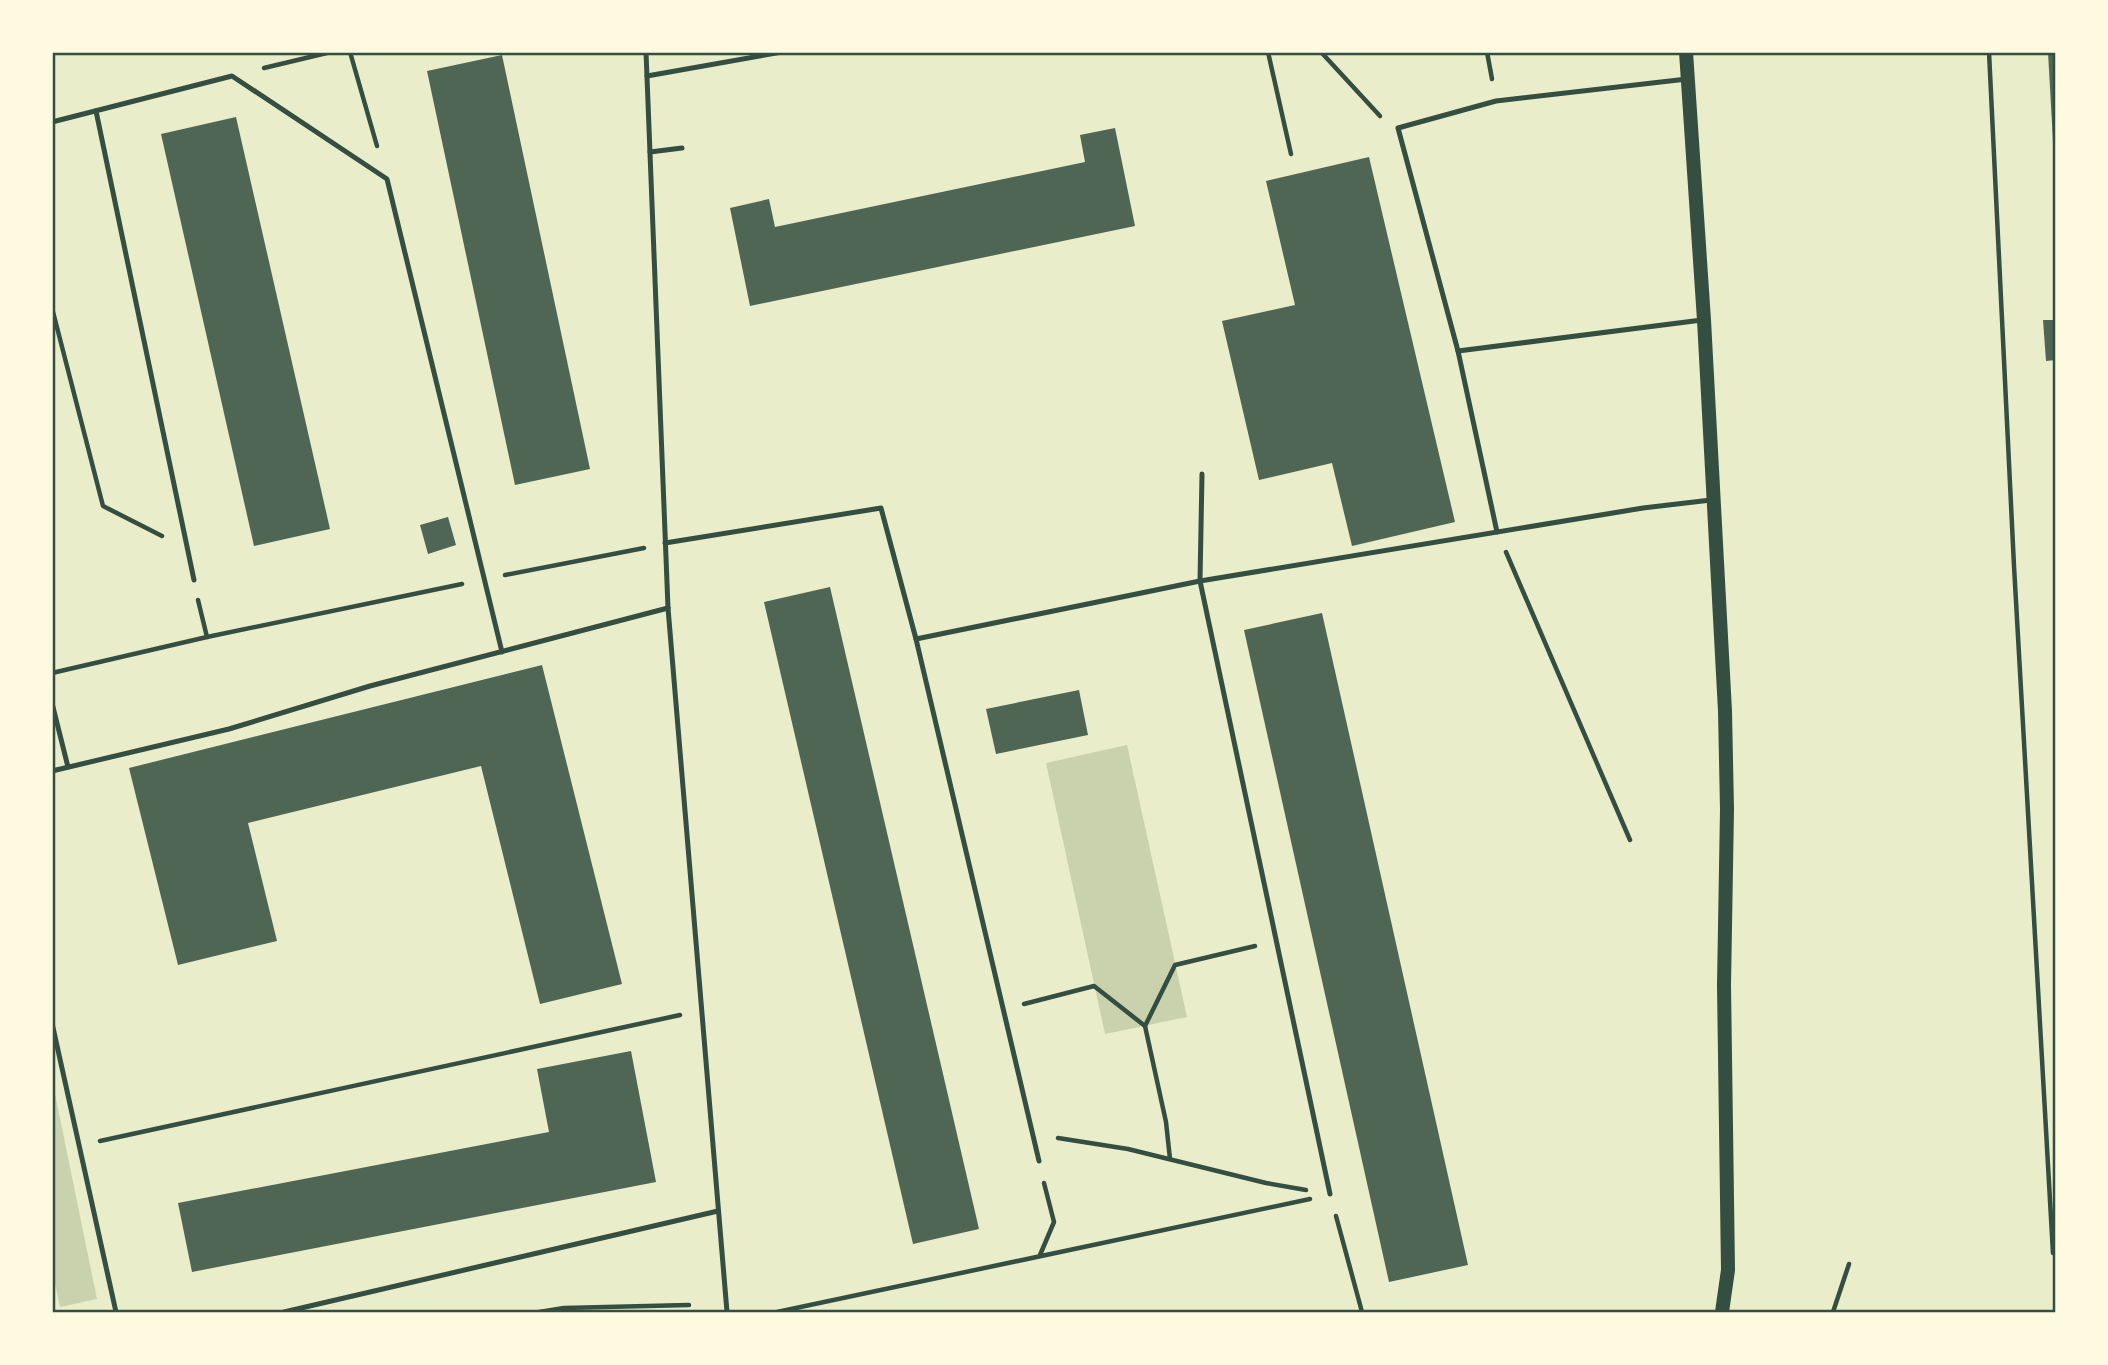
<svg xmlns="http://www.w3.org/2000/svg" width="2108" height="1365" font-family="Rubik,sans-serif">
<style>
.green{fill:#cad2ad}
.building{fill:#4f6655}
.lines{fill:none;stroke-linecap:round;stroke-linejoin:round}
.path{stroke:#344e41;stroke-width:4.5}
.service{stroke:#344e41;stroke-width:5}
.secondary{stroke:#344e41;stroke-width:14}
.neatline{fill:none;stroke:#344e41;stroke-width:2.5}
</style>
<rect width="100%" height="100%" fill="#e9edc9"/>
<g class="green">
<path d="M1127,745L1187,1017L1105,1034L1046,763Z"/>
<path d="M53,1084L97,1299L60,1307L52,1269Z"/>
</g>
<g class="building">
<path d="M2048,52H2056V142H2053Z"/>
<path d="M502,55L590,469L515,485L427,71Z"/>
<path d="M236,117L330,529L254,546L161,134Z"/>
<path d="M1115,128L1135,226L750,306L730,208L769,199L775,227L1085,162L1080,135Z"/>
<path d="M1369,157L1455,522L1352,546L1332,463L1259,480L1222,321L1295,305L1266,181Z"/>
<path d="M2043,320H2056V360L2046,361Z"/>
<path d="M448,517L456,545L428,554L420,525Z"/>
<path d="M830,587L979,1229L913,1244L764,602Z"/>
<path d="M1322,613L1468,1265L1389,1282L1244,630Z"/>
<path d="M542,665L622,984L540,1004L481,766L248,823L277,941L178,965L129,768Z"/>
<path d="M1079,690L1088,735L996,754L986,709Z"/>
<path d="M631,1051L656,1182L192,1272L178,1203L549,1132L537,1069Z"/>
</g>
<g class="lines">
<g class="path">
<path d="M350,52L377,146"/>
<path d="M1268,52L1291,154"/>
<path d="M1321,52L1380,116"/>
<path d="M1487,52L1492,79"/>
<path d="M1989,52L2014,566L2053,1253"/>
<path d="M264,68L331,52"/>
<path d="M52,308L103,506L162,536"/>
<path d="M1506,552L1630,840"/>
<path d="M505,575L644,548"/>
<path d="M198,600L207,637"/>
<path d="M52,673L207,637L462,584"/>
<path d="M1024,1004L1094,986L1145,1026L1166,1122L1170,1159"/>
<path d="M1145,1026L1175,965L1255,946"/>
<path d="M1058,1138L1128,1149L1266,1183L1306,1190"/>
<path d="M100,1141L680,1015"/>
<path d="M1336,1216L1362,1312"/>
<path d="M1040,1255L1054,1222L1044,1183"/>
<path d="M539,1312L564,1308L689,1305"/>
<path d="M777,1312L1310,1199"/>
<path d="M1833,1312L1849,1264"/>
</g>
<g class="service">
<path d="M646,52L668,608L727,1312"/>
<path d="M647,76L782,52"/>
<path d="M96,111L194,580"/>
<path d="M52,122L232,76L387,179L502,652"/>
<path d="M650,152L682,148"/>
<path d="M1458,351L1398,128L1496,101L1687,79"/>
<path d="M1497,532L1458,351L1702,320"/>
<path d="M665,543L881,508L916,639L1039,1161"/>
<path d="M916,639L1200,581L1202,474"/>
<path d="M52,703L68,767"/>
<path d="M52,771L229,729L370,686L668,608"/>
<path d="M52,1023L116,1312"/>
<path d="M1330,1194L1200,581L1643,508L1711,500"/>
<path d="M284,1312L718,1211"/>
</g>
<path class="secondary" d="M1686,52L1704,320L1725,711L1727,809L1724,985L1728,1270L1722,1312"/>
</g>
<rect width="2108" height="1365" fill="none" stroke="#fefae0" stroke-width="108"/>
<rect x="54" y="54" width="2000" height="1257" class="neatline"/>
</svg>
